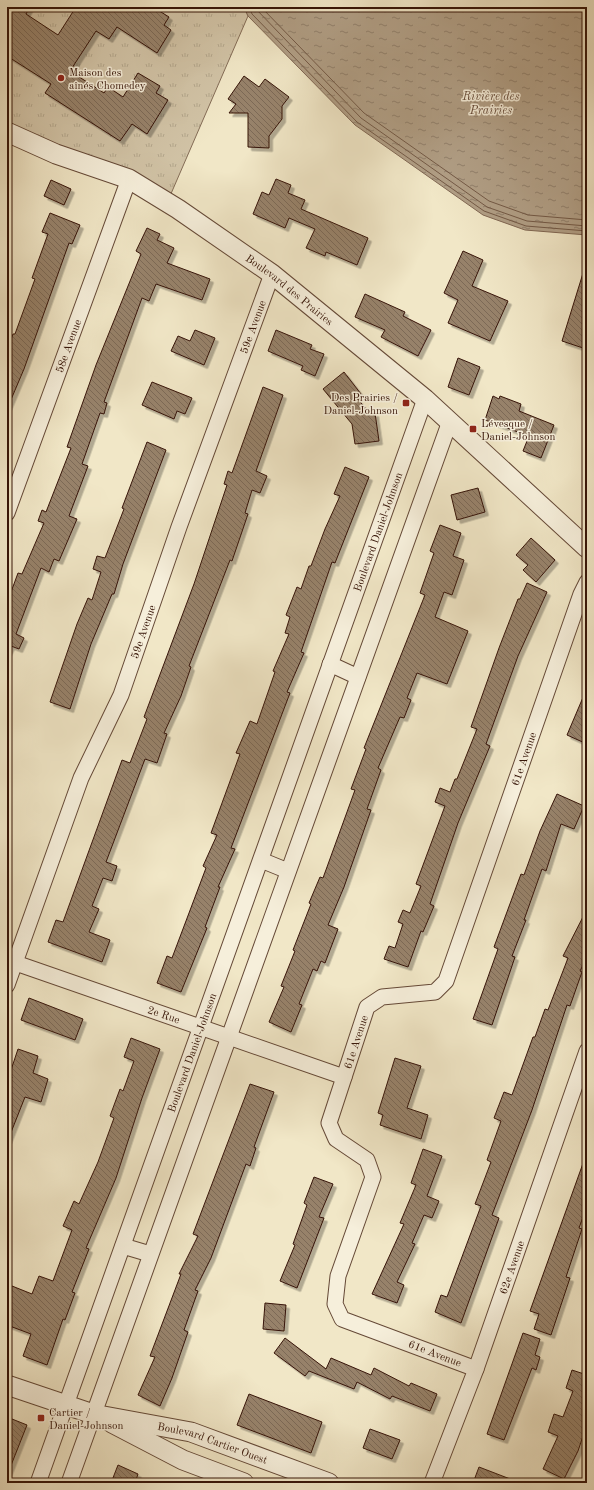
<svg xmlns="http://www.w3.org/2000/svg" width="594" height="1490" font-family="'Old Standard TT',serif">
<style>
.grass{fill:url(#grass-tufts);stroke:#846c56}
.water{fill:url(#water-ripples);stroke:#806753}
.lines{fill:none;stroke-linecap:round;stroke-linejoin:round}
.shore{stroke:#745a46;stroke-width:1}
.building{fill:url(#building-back-hatch);stroke:#361407;filter:url(#shadow)}
.minor-casing{stroke:#654937;stroke-width:17}
.tertiary-casing{stroke:#654937;stroke-width:21}
.minor{stroke:#f6efdb;stroke-width:15}
.tertiary{stroke:#f6efdb;stroke-width:19}
.poi-dot{fill:#8f2418;stroke:#f6efdb;stroke-width:1.5}
.labels{text-anchor:middle;stroke-width:3;stroke-linejoin:round;paint-order:stroke}
.poi-label{font-size:11px;fill:#361407;stroke:#f6efdb;text-anchor:start}
.street-label{font-size:11px;fill:#361407;stroke:#f6efdb}
.water-label{font-size:12px;font-style:italic;fill:#674c3a;stroke:#f6efdb}
</style>
<defs>
<pattern id="grass-tufts" width="24" height="20" patternUnits="userSpaceOnUse"><rect width="24" height="20" fill="#d1c3a6"/><path d="M3 7l-1-3M5 7V3M7 7l1-3M15 17l-1-3M17 17v-4M19 17l1-3" fill="none" stroke="#b4a78d"/></pattern>
<pattern id="water-ripples" width="26" height="14" patternUnits="userSpaceOnUse"><rect width="26" height="14" fill="#b19f86"/><path d="M2 4q2-2 4 0t4 0M15 11q2-2 4 0t4 0" fill="none" stroke="#91806c"/></pattern>
<pattern id="building-back-hatch" width="6" height="6" patternUnits="userSpaceOnUse"><rect width="6" height="6" fill="#97826b"/><path d="M-1 5l2 2M0 0l6 6M5-1l2 2" fill="none" stroke="#7c6956"/></pattern>
<filter id="shadow"><feDropShadow dx="3.5" dy="3.5" stdDeviation="0" flood-color="#0004"/></filter>
</defs>
<rect width="100%" height="100%" fill="#f1e7c7"/>
<filter id="stains"><feTurbulence type="fractalNoise" baseFrequency=".005" numOctaves="4"/><feColorMatrix values="0 0 0 0 .2 0 0 0 0 .09 0 0 0 0 .02 0 0 0 .5 -.17"/></filter>
<radialGradient id="worn" r=".72"><stop offset=".6" stop-color="#630" stop-opacity="0"/><stop offset="1" stop-color="#630" stop-opacity=".3"/></radialGradient>
<path class="grass" d="M7,7H244L248,16L170,196L7,132Z"/>
<path class="water" d="M244,7H587V235L525,230L483,215L355,125L248,16Z"/>
<g class="lines">
<g class="shore">
<path d="M249,7L252,14L357,122L484,211L526,226L587,231"/>
<path d="M254,7L361,118L487,207L527,221L587,226"/>
<path d="M261,7L364,113L489,201L528,215L587,220"/>
</g>
</g>
<g class="building">
<path d="M7,7H30L26,14L58,35L76,7H153L169,17L164,25L171,30L157,53L117,27L109,39L96,31L70,71L104,93L108,87L123,97L138,73L160,86L156,93L168,100L147,134L132,124L120,141L45,93L51,84L7,56Z"/>
<path d="M244,76L259,87L265,79L289,97L282,106V119L269,136V148L248,147V113H229L236,104L228,99Z"/>
<path d="M276,179L291,185L288,193L305,200L301,209L368,238L357,265L326,252L325,256L306,248L315,229L289,218L285,228L253,214L262,192L269,195Z"/>
<path d="M51,180L71,189L64,205L44,196Z"/>
<path d="M50,213L80,225L72,244L69,243L24,369L7,409V350L13,334H15L35,279L32,278L48,234L42,232Z"/>
<path d="M147,228L160,234L157,240L174,248L167,263L210,279L202,300L156,284L149,301L142,298L104,402L107,403L104,414L100,413L82,464L88,466L69,516L77,519L59,561L54,559L49,572L41,568L16,634L24,638L19,649L11,646L7,654V603L18,573L22,574L44,523L38,521L42,510L46,512L71,448L67,447L96,365L141,254L136,251Z"/>
<path d="M463,251L483,260L472,286L508,301L490,341L448,323L458,300L444,293Z"/>
<path d="M584,270L587,271V335L583,348L562,341Z"/>
<path d="M365,294L405,312L403,316L431,330L418,356L381,337L385,330L355,317Z"/>
<path d="M195,330L215,338L204,365L171,351L178,336L190,341Z"/>
<path d="M276,330L312,345L310,349L324,354L315,376L301,370L303,366L268,351Z"/>
<path d="M458,358L480,367L469,395L448,387Z"/>
<path d="M344,372L361,394L357,398L370,414L375,413L379,441L355,444L352,424L323,389Z"/>
<path d="M152,382L192,398L185,414L177,411L174,419L142,405Z"/>
<path d="M263,387L283,395L256,471L267,476L260,493L252,490L245,513L248,514L232,561L230,560L189,666L191,667L181,696L164,733L167,734L157,763L145,759L106,862L117,866L112,881L103,878L92,906L99,909L89,932L110,940L102,962L48,942L56,920L63,922L122,760L130,763L147,719L144,717L194,584L227,485L224,484L228,471L232,473Z"/>
<path d="M493,396L499,399L500,396L521,404L519,411L554,425L541,458L523,451L529,436L485,420Z"/>
<path d="M147,442L166,450L123,564L114,594H112L91,644L70,709L50,702L77,624L88,598L92,600L101,572L93,569L97,556L105,558L124,509L122,508Z"/>
<path d="M345,467L369,477L335,563L332,562L301,652L304,653L287,692L290,693L231,848L235,849L218,887H220L205,927L207,928L181,992L157,983L167,956L172,958L206,868L203,866L217,835L211,833L240,754L236,753L250,721L257,724L275,672L273,671L289,634L285,633L290,617L286,615L297,587L301,589L309,566H311L325,529L340,496L334,494Z"/>
<path d="M478,488L485,512L457,520L451,495Z"/>
<path d="M440,525L461,533L453,556L464,560L452,595L444,592L435,617L468,631L447,684L417,673L407,698L411,700L404,718L400,717L378,768L381,770L367,809L371,810L344,887L328,925L338,929L325,963L321,961L317,971L313,969L299,1004L302,1005L291,1032L269,1022L284,987L281,986L295,951L293,950L311,904L309,903L320,877L323,878L355,790L351,789L366,749L364,748L425,595L420,593L434,553L430,551Z"/>
<path d="M531,538L555,560L536,582L523,570L528,565L516,555Z"/>
<path d="M527,583L547,592L518,656L486,744L490,746L458,823L430,904L434,906L423,932L421,931L408,967L384,959L389,946L395,948L403,924L398,922L403,910L410,913L421,886L416,884L445,806L435,802L440,788L450,792L455,779H457L477,729L471,727L499,648L518,599H520Z"/>
<path d="M587,688V744L567,735Z"/>
<path d="M557,794L584,806L574,829L561,824L546,871L542,869L524,920H526L512,956L515,957L492,1025L473,1019L498,949L494,947L521,874L524,875L540,831Z"/>
<path d="M587,909V957L580,971L582,972L570,1006L567,1005L532,1110L492,1215L499,1218L461,1323L435,1312L441,1295L447,1297L481,1206L475,1204L491,1162L487,1160L501,1121L494,1118L504,1092L512,1095L533,1037H535L545,1009L548,1010L568,958L563,956Z"/>
<path d="M29,998L83,1019L75,1040L21,1020Z"/>
<path d="M131,1038L160,1049L142,1098L116,1178L86,1248L89,1249L72,1292L75,1293L65,1320L63,1319L47,1365L23,1356L31,1334L7,1325V1318L11,1306L7,1304V1284L32,1294L39,1276L53,1281L72,1230L63,1226L74,1201L79,1204L98,1162L114,1118L110,1116L120,1089L123,1091L134,1061L124,1057Z"/>
<path d="M18,1049L38,1056L33,1073L48,1079L41,1102L25,1097L8,1140L7,1090L12,1077L9,1076Z"/>
<path d="M395,1058L421,1066L407,1108L428,1115L421,1139L380,1125L383,1115L378,1113Z"/>
<path d="M250,1084L274,1092L254,1147L256,1148L250,1166L246,1164L211,1258L195,1290L198,1291L184,1330L188,1332L172,1378L160,1406L138,1395L155,1357L150,1356L181,1274H179L198,1236L193,1234Z"/>
<path d="M423,1149L442,1156L427,1196L439,1201L432,1218L424,1215L412,1243L415,1244L397,1282L404,1285L397,1303L372,1294L404,1224L400,1223L416,1185L411,1183Z"/>
<path d="M586,1155L587,1206L579,1228L582,1229L566,1277L570,1278L551,1335L534,1329L539,1314L530,1311Z"/>
<path d="M314,1177L333,1184L319,1217L324,1218L297,1288L280,1281L295,1245L293,1244L307,1205L304,1203Z"/>
<path d="M265,1303L286,1305L284,1331L263,1329Z"/>
<path d="M523,1333L540,1339L535,1355L540,1357L536,1370L532,1368L504,1440L487,1434Z"/>
<path d="M285,1338L326,1369L331,1358L371,1375L374,1368L409,1386L411,1383L437,1394L430,1411L392,1396L390,1399L357,1382L354,1389L309,1371L305,1376L274,1353Z"/>
<path d="M572,1370L587,1375V1424L578,1451L564,1479L543,1469L558,1436L548,1432L554,1414L563,1417L573,1391L566,1388Z"/>
<path d="M249,1394L322,1422L311,1453L237,1425Z"/>
<path d="M7,1417L27,1425L8,1473H7Z"/>
<path d="M370,1429L400,1440L392,1459L363,1448Z"/>
<path d="M118,1465L138,1474L135,1483H111Z"/>
<path d="M479,1467L518,1482L517,1483H473Z"/>
</g>
<g class="lines">
<g class="minor-casing">
<g id="minor">
<path id="s1" d="M7,513L129,179"/>
<path d="M330,664L358,677"/>
<path d="M261,860L288,871"/>
<path id="s2" d="M7,960L344,1077"/>
<path id="s3" d="M7,985L81,778L121,695L179,527L272,274"/>
<path d="M123,1246L150,1254"/>
<path id="s4" d="M476,1369L342,1319L335,1304L338,1276L373,1177L367,1160L336,1139L329,1123L367,1007L382,997L435,992L446,981L581,594L587,582"/>
<path id="s5" d="M38,1483L425,399"/>
<path d="M69,1483L450,421"/>
<path id="s6" d="M432,1483L476,1369L587,1051"/>
</g>
</g>
<g class="tertiary-casing">
<g id="tertiary">
<path id="s7" d="M7,132L56,154L129,179L178,209L272,274L425,399L587,548"/>
<path id="s8" d="M7,1385L93,1414L191,1432L329,1483"/>
<path d="M112,1423L183,1460L244,1483"/>
</g>
</g>
<use href="#minor" class="minor"/>
<use href="#tertiary" class="tertiary"/>
</g>
<g class="poi-dot">
<circle cx="61" cy="78" r="4"/>
<rect x="402" y="399" width="8" height="8" rx="2"/>
<rect x="469" y="425" width="8" height="8" rx="2"/>
<rect x="37" y="1414" width="8" height="8" rx="2"/>
</g>
<g class="labels">
<g class="poi-label">
<text x="69" y="76">Maison des<tspan x="69" dy="13">aînés Chomedey</tspan></text>
<text x="398" y="401" text-anchor="end">Des Prairies /<tspan x="398" dy="13">Daniel-Johnson</tspan></text>
<text x="481" y="427">Lévesque /<tspan x="481" dy="13">Daniel-Johnson</tspan></text>
<text x="49" y="1416">Cartier /<tspan x="49" dy="13">Daniel-Johnson</tspan></text>
</g>
<g class="street-label">
<text dy="4" stroke="none"><textPath href="#s7" startOffset="326">Boulevard des Prairies</textPath></text>
<text dy="4" stroke="none"><textPath href="#s3" startOffset="703">59e Avenue</textPath></text>
<text dy="4" stroke="none"><textPath href="#s1" startOffset="178">58e Avenue</textPath></text>
<text dy="4" stroke="none"><textPath href="#s5" startOffset="1010">Boulevard Daniel-Johnson</textPath></text>
<text dy="4" stroke="none"><textPath href="#s3" startOffset="379">59e Avenue</textPath></text>
<text dy="4" stroke="none"><textPath href="#s4" startOffset="810">61e Avenue</textPath></text>
<text dy="4" stroke="none"><textPath href="#s2" startOffset="166">2e Rue</textPath></text>
<text dy="4" stroke="none"><textPath href="#s4" startOffset="451">61e Avenue</textPath></text>
<text dy="4" stroke="none"><textPath href="#s5" startOffset="457">Boulevard Daniel-Johnson</textPath></text>
<text dy="4" stroke="none"><textPath href="#s6" startOffset="230">62e Avenue</textPath></text>
<text transform="translate(435 1353) rotate(21)" y="4">61e Avenue</text>
<text dy="4" stroke="none"><textPath href="#s8" startOffset="214">Boulevard Cartier Ouest</textPath></text>
</g>
<g class="water-label">
<text x="491" y="100">Rivière des<tspan x="491" dy="14">Prairies</tspan></text>
</g>
</g>
<rect width="594" height="1490" fill="none" stroke="#f1e7c7" stroke-width="24"/>
<rect x="8" y="8" width="578" height="1474" fill="none" stroke="#361407" stroke-width="2"/>
<rect x="12" y="12" width="570" height="1466" fill="none" stroke="#361407"/>
<rect width="100%" height="100%" filter="url(#stains)"/>
<rect width="100%" height="100%" fill="url(#worn)"/>
</svg>
